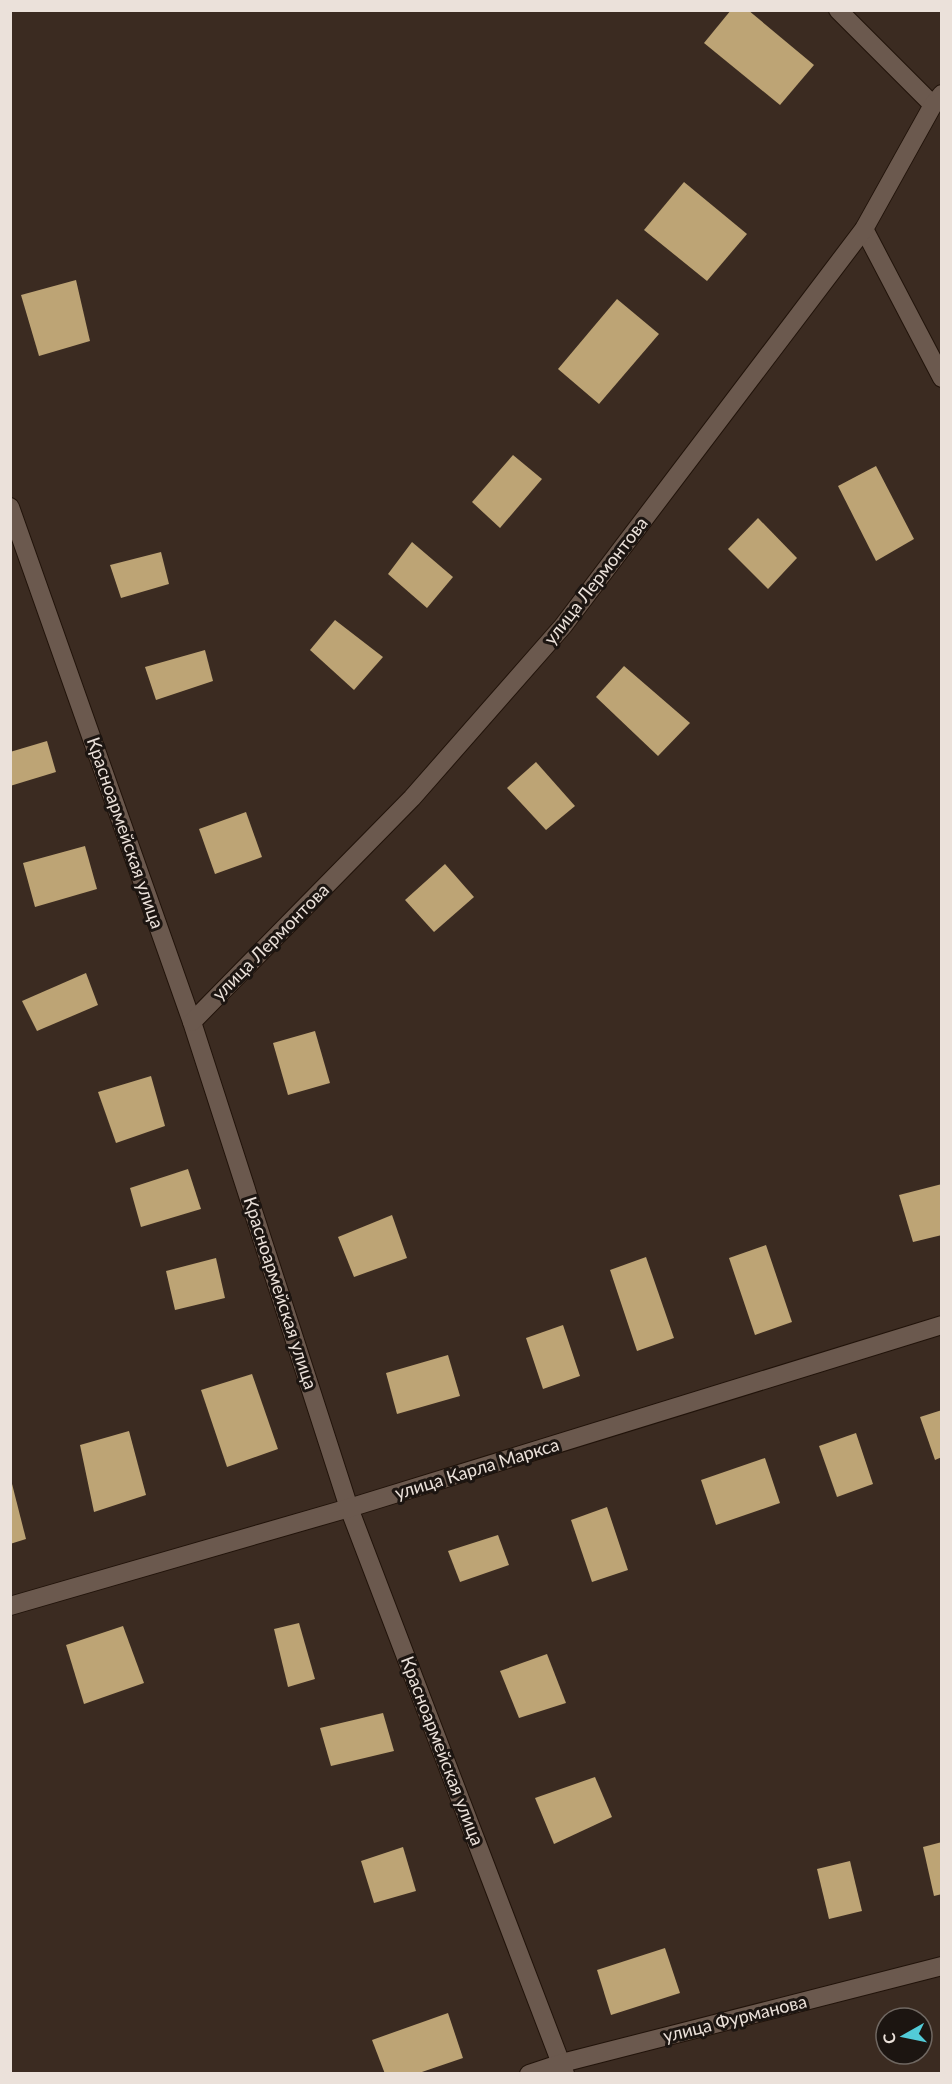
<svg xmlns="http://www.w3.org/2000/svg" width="952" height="2084" font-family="Lato,sans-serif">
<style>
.building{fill:#bda475}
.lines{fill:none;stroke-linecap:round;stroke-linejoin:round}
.minor-casing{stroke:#21130a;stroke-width:20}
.minor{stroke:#6b594e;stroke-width:18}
.labels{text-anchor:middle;stroke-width:6;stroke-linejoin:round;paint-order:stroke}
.street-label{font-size:18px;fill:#ebe1da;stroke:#1c1511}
</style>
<rect width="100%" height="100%" fill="#3b2b21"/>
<g class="building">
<path d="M731,10H748L814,65L780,105L704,43Z"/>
<path d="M684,182L747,234L707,281L644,230Z"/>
<path d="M76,280L90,341L39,356L21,295Z"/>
<path d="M617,299L659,334L599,404L558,369Z"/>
<path d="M513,455L542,479L500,528L472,502Z"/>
<path d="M876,466L914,539L876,561L838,486Z"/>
<path d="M758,518L797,558L768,589L728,549Z"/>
<path d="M412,542L453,577L427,608L388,574Z"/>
<path d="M161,552L169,584L121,598L110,565Z"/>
<path d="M335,620L383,657L354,690L310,650Z"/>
<path d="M205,650L213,681L156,700L145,667Z"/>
<path d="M624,666L690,723L658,756L596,697Z"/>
<path d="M47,741L56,772L10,786V752Z"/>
<path d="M536,762L575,806L546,830L507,788Z"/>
<path d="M246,812L262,857L215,874L199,829Z"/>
<path d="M85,846L97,889L35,907L23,863Z"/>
<path d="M445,864L474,897L434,932L405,900Z"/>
<path d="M86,973L98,1005L37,1031L22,1001Z"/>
<path d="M315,1031L330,1083L288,1095L273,1043Z"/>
<path d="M151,1076L165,1126L116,1143L98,1092Z"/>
<path d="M188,1169L201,1209L141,1227L130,1188Z"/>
<path d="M942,1184V1235L913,1242L899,1195Z"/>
<path d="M392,1215L407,1258L354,1277L338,1237Z"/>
<path d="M766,1245L792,1322L755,1335L729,1258Z"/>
<path d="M646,1257L674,1338L637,1351L610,1270Z"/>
<path d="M216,1258L225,1298L175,1310L166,1271Z"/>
<path d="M563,1325L580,1376L543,1389L526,1338Z"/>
<path d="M448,1355L460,1396L397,1414L386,1373Z"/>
<path d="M252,1374L278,1449L227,1467L201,1390Z"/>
<path d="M942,1410V1457L935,1460L920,1417Z"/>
<path d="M129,1431L146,1495L94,1512L80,1445Z"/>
<path d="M856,1433L873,1484L837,1497L819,1446Z"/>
<path d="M765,1458L780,1503L716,1525L701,1480Z"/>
<path d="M10,1476L26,1539L10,1544Z"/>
<path d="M607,1507L628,1570L592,1582L571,1520Z"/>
<path d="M498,1535L509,1565L460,1582L448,1551Z"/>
<path d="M299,1623L315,1679L288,1687L274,1629Z"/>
<path d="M123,1626L144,1683L84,1704L66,1645Z"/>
<path d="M547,1654L566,1703L519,1718L500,1671Z"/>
<path d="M383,1713L394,1751L331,1766L320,1728Z"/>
<path d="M595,1777L612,1817L554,1844L535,1798Z"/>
<path d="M942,1842V1894L934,1896L923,1847Z"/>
<path d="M403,1847L416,1891L374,1903L361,1861Z"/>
<path d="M850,1861L862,1911L829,1919L817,1869Z"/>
<path d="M665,1948L680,1993L611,2015L597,1970Z"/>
<path d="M448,2013L463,2058L416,2074H385L372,2040Z"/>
</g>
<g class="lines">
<g class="minor-casing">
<g id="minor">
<path d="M838,10L933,105"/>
<path d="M864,229L942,378"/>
<path d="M10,507L192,1022L349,1508L565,2074"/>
<path d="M192,1022L412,798L563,626L864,229L933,105L942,94"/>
<path d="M10,1606L349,1508L942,1325"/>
<path d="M529,2074L562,2063L942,1966"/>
</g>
</g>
<use href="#minor" class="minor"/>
</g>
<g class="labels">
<g class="street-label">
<text transform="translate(596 581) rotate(-52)" y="6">улица Лермонтова</text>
<text transform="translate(125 833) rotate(71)" y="6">Красноармейская улица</text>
<text transform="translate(271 942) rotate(-45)" y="6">улица Лермонтова</text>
<text transform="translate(280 1293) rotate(72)" y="6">Красноармейская улица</text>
<text transform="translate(477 1469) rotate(-17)" y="6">улица Карла Маркса</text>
<text transform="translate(442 1751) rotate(69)" y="6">Красноармейская улица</text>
<text transform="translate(735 2019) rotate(-14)" y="6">улица Фурманова</text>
</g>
</g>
<rect width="952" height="2084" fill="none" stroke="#ebe1da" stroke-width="24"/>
<g transform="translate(904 2036) rotate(261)"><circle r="28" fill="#1c1511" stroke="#6f6761" stroke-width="1.5"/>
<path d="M0-4.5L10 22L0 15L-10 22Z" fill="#52cbd8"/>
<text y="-9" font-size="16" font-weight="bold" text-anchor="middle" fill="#ebe1da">С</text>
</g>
</svg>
